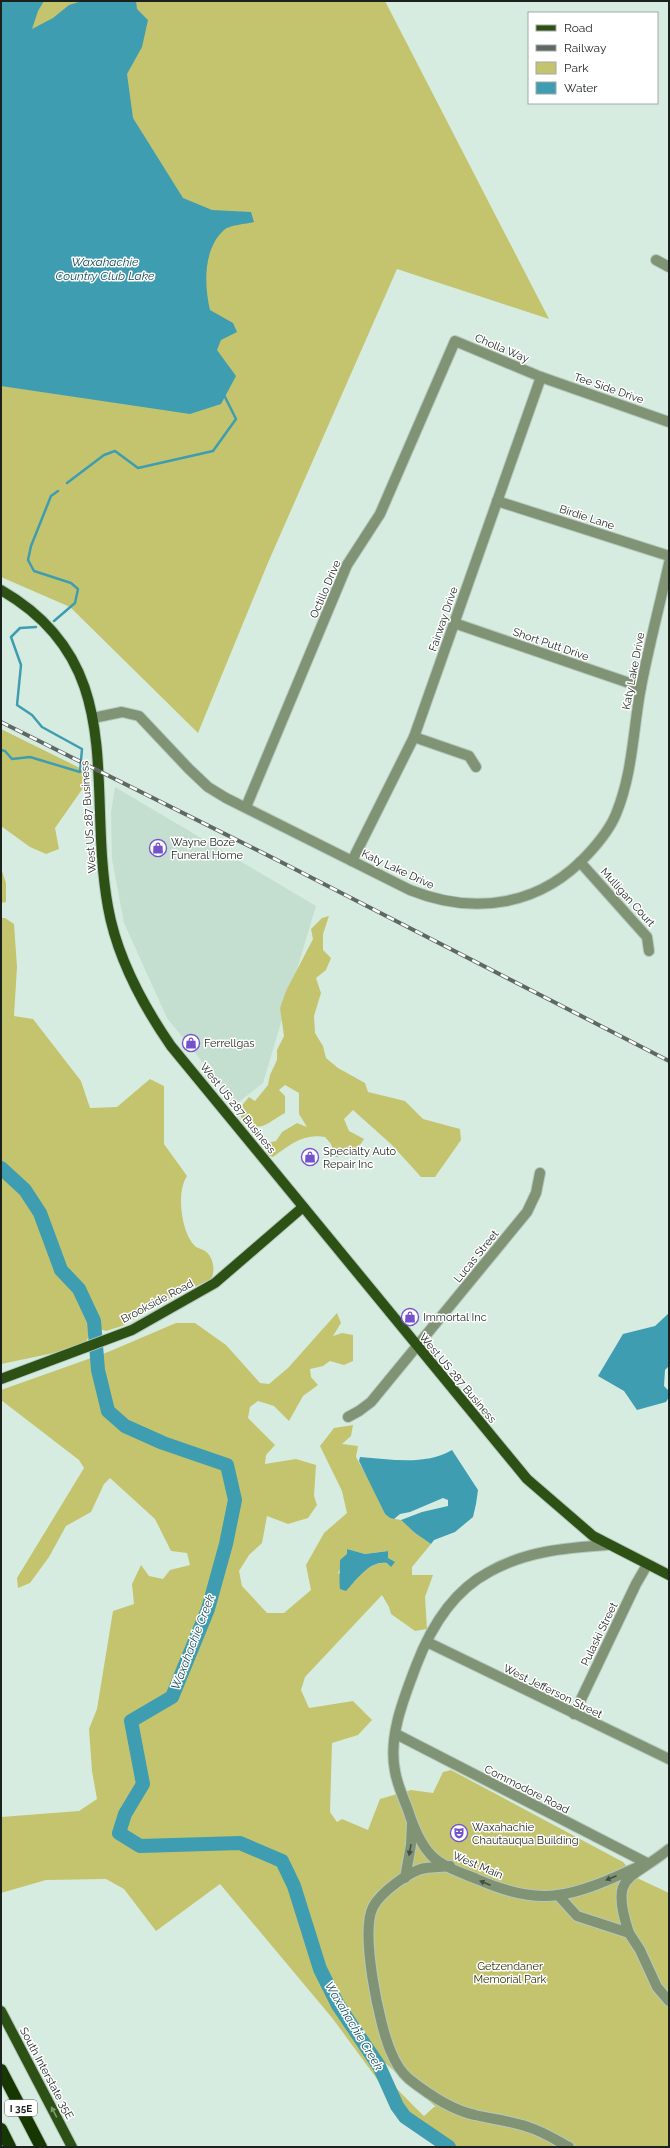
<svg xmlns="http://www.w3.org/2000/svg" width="670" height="2148" font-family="Raleway,sans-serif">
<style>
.built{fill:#c4decf}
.green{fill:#c4c46e;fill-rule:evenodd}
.water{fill:#3e9db0}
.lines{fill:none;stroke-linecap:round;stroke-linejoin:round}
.stream{stroke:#3e9db0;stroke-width:2.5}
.river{stroke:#3e9db0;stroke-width:14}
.minor-casing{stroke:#b5c8bd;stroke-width:12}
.major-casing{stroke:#b5c8bd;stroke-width:12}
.highway-casing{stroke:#b5c8bd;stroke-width:14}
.minor{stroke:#809475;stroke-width:10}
.major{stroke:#2d5114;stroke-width:10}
.highway{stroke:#163700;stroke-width:12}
.rail-casing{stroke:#5d6962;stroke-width:4}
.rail{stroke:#fff;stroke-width:2.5;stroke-dasharray:8;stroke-linecap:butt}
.oneway{fill:#435041}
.oneway2{fill:#819772}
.labels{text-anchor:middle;stroke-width:3;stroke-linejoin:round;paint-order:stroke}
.shield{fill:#fff;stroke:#5f6462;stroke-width:1}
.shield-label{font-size:10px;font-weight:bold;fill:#1b221e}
.street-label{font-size:11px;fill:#1b221e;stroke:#fff}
.poi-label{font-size:11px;fill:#1b221e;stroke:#fff;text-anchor:start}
.park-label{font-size:11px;fill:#2d2d04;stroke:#fff}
.water-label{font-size:12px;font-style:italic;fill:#134a55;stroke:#fff}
</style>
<rect width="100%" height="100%" fill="#d7ece0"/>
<path class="built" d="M115,787L316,906L263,1083L236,1104L167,1018L124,923L112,859L111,813Z"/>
<g class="green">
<path d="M1,1H385L549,319L397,269L267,565L198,733L70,607L1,577Z"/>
<path d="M1,729L88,772V781L55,828L59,849L46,854L30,847L1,826Z"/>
<path d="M1,868L6,883V902L1,903Z"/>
<path d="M329,916L323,934V950L331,958L326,970L316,978L321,993L314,1016L315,1033L323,1046L326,1058L338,1068L365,1083L368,1092L405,1101L423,1119L460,1129L461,1140L435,1177H421L392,1145L353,1110L344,1119L349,1131L364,1139C357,1150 350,1156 336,1157L331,1144L325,1137C304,1133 289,1145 273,1157L266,1154L268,1143L276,1141L282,1132L297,1123L307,1127L299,1114V1093L285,1085L279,1090L285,1096V1113C268,1122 263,1132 243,1124L239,1109L249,1097L255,1101L268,1085L270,1075L277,1060V1050L284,1036L280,1008L286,991L313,939L311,929L322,918Z"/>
<path d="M1,918H5L14,924L17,967L14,1016L33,1019L81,1081L90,1108L117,1107L150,1079L164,1086V1144L187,1176C176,1192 181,1234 196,1247C198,1248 202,1249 205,1251C213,1256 216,1271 211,1279L171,1298L122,1326L106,1331L93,1327L86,1342L54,1353L1,1364Z"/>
<path d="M337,1313L341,1323L333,1336L342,1333L353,1335V1361L344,1365L330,1361L323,1366L310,1369L311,1377L318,1385L303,1396L289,1421L274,1406L258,1401L250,1407L248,1418L275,1445L266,1455L265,1464L296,1459L316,1465L314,1496L317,1505L308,1518L288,1524L267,1516L262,1543L249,1555L239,1571L242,1586L267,1613H284L311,1590L306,1565L324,1533L347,1513L342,1491L320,1446L334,1428L353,1425L351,1436L342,1444L358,1446L356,1457L370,1482L385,1514L390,1518L401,1520L415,1533L431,1544L412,1567V1575H433L425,1597L427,1629L415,1631L391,1614L389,1607L382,1595L305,1677L301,1690L309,1708L353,1701L372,1720L358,1735L332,1743L330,1812L337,1822L342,1819L368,1830L380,1799L411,1790L433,1793L443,1772L451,1770L623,1862L637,1878L669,1893V2147H447L405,2117L333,2019L220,1884L156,1931L124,1889L106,1879L46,1880L1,1893V1817L79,1811L97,1799L92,1771L89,1729L97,1709L113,1611L134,1604L132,1584L141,1565L149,1576L163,1579L170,1570L190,1565L187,1553L171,1551L155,1519L110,1478L104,1484L91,1512L66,1526L49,1557L30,1583L18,1588L17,1578L84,1468L79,1460L1,1400V1390L108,1352L176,1323H195L226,1345L260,1383L269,1384L288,1368ZM347,1549L365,1554L387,1551V1563C374,1561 362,1572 354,1582L338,1573L347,1554ZM368,2049H369L436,2107H434L424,2116C407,2099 377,2071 368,2049Z"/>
</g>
<g class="water">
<path d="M1,1H44L38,11L32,29L53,18L69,5L82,1H136L137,9L148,20L142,47L127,74L133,118L183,198L212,210L251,212L254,222C246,224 229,225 224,230C203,249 204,285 210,310L233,323L237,332L221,340L217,350L236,376L221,404L190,414L1,386Z"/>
<path d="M669,1313V1366L665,1370L664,1386L669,1391V1397L666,1402L637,1410L624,1391L598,1376L623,1334L655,1326Z"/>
<path d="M452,1450L478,1490L476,1504L473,1517L455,1532L434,1540L431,1544L415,1533L401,1520L422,1512L448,1506V1500L443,1498L410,1512L400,1514L394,1519L390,1518L385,1514L359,1461L360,1457C390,1459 425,1466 452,1450Z"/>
<path d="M347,1549L365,1554L388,1551V1558L395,1562L391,1567L387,1563C370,1560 357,1579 346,1591L340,1589C339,1578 340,1571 340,1560L347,1554Z"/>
</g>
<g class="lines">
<g class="stream">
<path d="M67,483L104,455L115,451L138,468L213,451L236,419L223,393"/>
<path d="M54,621L75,603L78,589L71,583L34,571L28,560L31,546L51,496L58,491"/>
<path d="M1,750L5,751L12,759L30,757L80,772L82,749L42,727L32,715L17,705L21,665L11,637L20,628L36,627"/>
</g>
<path class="river" d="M1,1168L25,1190L40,1213L61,1270L79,1289L94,1321L98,1370L108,1411L125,1426L163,1443L227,1465L235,1500L226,1544L208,1609L172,1697L131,1721L143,1784L125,1814L119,1833L140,1846L240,1843L282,1861L294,1886L320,1969L338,2005L379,2066L397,2106L405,2117L449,2147"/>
<g class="minor-casing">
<g id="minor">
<path d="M656,260L669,267"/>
<path d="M497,501L669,556"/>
<path d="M454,623L641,687"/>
<path d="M93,718L122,712L139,716L189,769L208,787L226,798L410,890C475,916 541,906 589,853C600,841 610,829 616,814C633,773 633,729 641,687C649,645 660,604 669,563"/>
<path d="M414,737L469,756L476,767"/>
<path d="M246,807L347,565L380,514L455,341L541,377L669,422"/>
<path d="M352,861L414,737L541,377"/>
<path d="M580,862L647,937L649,951"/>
<path d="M348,1417L359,1411L371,1402L527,1212L536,1193L540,1173"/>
<path d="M607,1545C565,1548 526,1551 489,1572C453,1591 430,1629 416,1666C404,1698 388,1736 395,1771C397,1784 403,1797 408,1810C413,1826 419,1842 431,1855C442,1867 463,1873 479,1880C502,1890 531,1899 558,1895C589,1891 618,1875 647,1863"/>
<path d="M427,1642L669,1759"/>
<path d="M574,1714L636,1584L647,1565"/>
<path d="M396,1734L647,1863"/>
<path d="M450,1866C442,1867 433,1867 426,1868C410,1870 380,1893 373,1907C360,1932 379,2025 391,2052C395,2062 401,2072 409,2079C428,2094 451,2110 475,2115C492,2119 511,2121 528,2127C542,2131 556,2140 569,2147"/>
<path d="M405,1878L411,1845L412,1824"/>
<path d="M558,1895L577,1916L629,1933L640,1950L657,1987L669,2001"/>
<path d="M629,1933C609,1873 630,1881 669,1849"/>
</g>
</g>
<g class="major-casing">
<g id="major">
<path d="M1,590C130,664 86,786 108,907C117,958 142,1004 171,1046L527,1479L593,1536L669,1575"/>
<path d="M1,1379L132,1330L215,1283L303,1207"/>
<path d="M1,2011L72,2147"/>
</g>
</g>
<g class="highway-casing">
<g id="highway">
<path d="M1,2070L41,2147"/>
<path d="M1,2129L10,2147"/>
</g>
</g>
<use href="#minor" class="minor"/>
<use href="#major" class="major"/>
<use href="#highway" class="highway"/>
<g class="rail-casing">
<path id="rail" d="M1,722L281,862L669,1061"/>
</g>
<use href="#rail" class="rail"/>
</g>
<defs><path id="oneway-solid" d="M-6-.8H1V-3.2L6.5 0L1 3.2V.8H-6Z"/></defs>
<g class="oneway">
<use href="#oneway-solid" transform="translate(410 1850) rotate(100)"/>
<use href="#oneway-solid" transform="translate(611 1878) rotate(157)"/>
<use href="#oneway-solid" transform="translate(485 1883) rotate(-157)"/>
</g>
<use class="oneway2" href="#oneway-solid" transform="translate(54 2112) rotate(-118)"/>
<defs>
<g id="shop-ring" transform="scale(0.9)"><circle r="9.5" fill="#fff" stroke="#7353cd" stroke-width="1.5"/><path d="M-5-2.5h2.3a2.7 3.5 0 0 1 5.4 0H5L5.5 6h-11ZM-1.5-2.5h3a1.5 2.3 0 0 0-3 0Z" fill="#7353cd"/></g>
<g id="theatre-ring" transform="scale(0.9)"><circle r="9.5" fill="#fff" stroke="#7353cd" stroke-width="1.5"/><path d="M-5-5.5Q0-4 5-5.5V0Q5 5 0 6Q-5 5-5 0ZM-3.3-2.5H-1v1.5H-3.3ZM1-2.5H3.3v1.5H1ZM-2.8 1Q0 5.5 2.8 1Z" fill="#7353cd"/></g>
</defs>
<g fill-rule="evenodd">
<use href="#shop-ring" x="158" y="848"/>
<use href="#shop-ring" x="191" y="1043"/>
<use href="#shop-ring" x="310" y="1157"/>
<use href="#shop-ring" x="410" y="1317"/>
<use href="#theatre-ring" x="459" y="1833"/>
</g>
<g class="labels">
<rect class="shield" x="5" y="2100" width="32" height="16" rx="3"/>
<g class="shield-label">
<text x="21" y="2112">I 35E</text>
</g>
<g class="street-label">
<text transform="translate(502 348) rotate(23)" y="4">Cholla Way</text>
<text transform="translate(609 388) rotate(19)" y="4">Tee Side Drive</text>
<text transform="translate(587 517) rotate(18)" y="4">Birdie Lane</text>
<text transform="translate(325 589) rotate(-67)" y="4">Octillo Drive</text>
<text transform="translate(443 619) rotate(-71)" y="4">Fairway Drive</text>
<text transform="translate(551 644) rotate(19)" y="4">Short Putt Drive</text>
<text transform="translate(633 671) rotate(-79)" y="4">Katy Lake Drive</text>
<text transform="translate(88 817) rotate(-94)" y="4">West US 287 Business</text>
<text transform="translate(398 869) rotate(25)" y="4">Katy Lake Drive</text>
<text transform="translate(628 897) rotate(48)" y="4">Mulligan Court</text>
<text transform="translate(238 1108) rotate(51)" y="4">West US 287 Business</text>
<text transform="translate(476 1256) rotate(-51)" y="4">Lucas Street</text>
<text transform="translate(157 1301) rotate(-28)" y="4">Brookside Road</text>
<text transform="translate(458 1378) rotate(50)" y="4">West US 287 Business</text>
<text transform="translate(599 1634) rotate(-64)" y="4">Pulaski Street</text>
<text transform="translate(553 1691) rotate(26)" y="4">West Jefferson Street</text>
<text transform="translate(527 1789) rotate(27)" y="4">Commodore Road</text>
<text transform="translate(478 1865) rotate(23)" y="4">West Main</text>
<text transform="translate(47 2073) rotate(62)" y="4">South Interstate 35E</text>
</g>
<g class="poi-label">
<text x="171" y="846">Wayne Boze<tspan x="171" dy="13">Funeral Home</tspan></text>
<text x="204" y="1047">Ferrellgas</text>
<text x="323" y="1155">Specialty Auto<tspan x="323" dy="13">Repair Inc</tspan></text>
<text x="423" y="1321">Immortal Inc</text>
<text x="472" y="1831">Waxahachie<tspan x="472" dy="13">Chautauqua Building</tspan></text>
</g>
<g class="park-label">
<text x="510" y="1970">Getzendaner<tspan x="510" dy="13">Memorial Park</tspan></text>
</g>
<g class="water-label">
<text x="105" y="266">Waxahachie<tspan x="105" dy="14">Country Club Lake</tspan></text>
<text transform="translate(193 1642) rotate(-69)" y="4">Waxahachie Creek</text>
<text transform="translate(354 2026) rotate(59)" y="4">Waxahachie Creek</text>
</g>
</g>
<rect width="670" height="2148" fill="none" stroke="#1b221e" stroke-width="4"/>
<rect x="528" y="12" width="130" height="92" fill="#ffffff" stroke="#a4a7a5"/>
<rect x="536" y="25" width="20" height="6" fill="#2d5114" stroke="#a4a7a5"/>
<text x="564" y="32" font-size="12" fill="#1b221e">Road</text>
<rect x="536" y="45" width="20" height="6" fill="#5d6962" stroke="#a4a7a5"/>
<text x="564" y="52" font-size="12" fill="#1b221e">Railway</text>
<rect x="536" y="62" width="20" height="12" fill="#c4c46e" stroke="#a4a7a5"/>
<text x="564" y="72" font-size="12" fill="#1b221e">Park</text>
<rect x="536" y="82" width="20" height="12" fill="#3e9db0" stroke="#a4a7a5"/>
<text x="564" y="92" font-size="12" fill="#1b221e">Water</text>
</svg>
